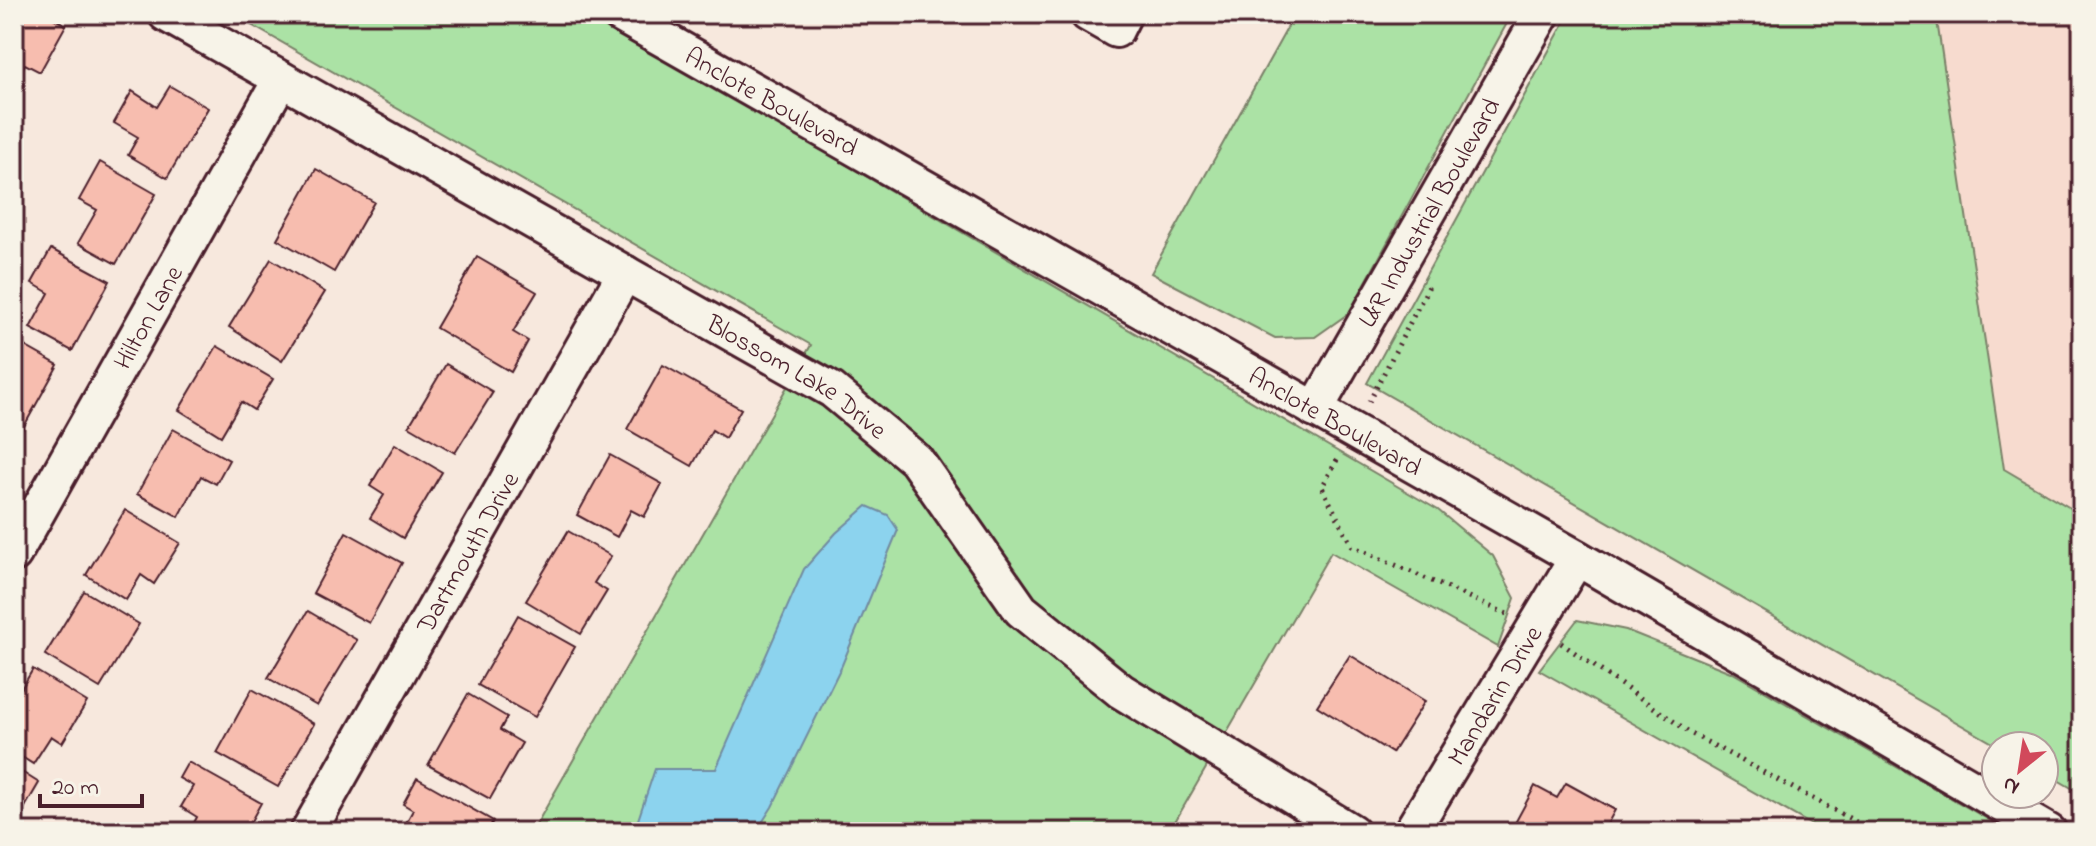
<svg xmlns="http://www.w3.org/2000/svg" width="2096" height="846" font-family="'Indie Flower',sans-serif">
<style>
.built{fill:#f7dbcf}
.green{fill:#abe2a5;stroke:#7a8068;stroke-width:2}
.water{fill:#8cd3ee;stroke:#728ba0;stroke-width:2}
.building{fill:#f7bdaf;stroke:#4a1f2b;stroke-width:2}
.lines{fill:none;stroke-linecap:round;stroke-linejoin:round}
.minor-casing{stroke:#4a1f2b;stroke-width:40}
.path{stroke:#4a1f2b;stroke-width:5;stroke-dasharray:2 6;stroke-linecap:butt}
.minor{stroke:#f7f3e8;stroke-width:34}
.labels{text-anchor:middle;stroke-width:7;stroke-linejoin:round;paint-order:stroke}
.street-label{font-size:26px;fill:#4a1f2b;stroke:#f7f3e8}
</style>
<rect width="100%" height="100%" fill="#f7e8dd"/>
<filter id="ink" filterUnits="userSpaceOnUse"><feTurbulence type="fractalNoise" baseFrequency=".0125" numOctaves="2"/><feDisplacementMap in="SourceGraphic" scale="16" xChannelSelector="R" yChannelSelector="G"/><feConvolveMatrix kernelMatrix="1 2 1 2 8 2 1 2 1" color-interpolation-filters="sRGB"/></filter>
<g filter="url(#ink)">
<path class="built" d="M1936,14H2082V515L2004,470Z"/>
<g class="green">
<path d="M232,14H588L1438,510L1493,556L1515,598L1498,647L1331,552L1169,832H532L811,345Z"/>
<path d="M1295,14H1512L1349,313L1315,337L1275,338L1151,273Z"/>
<path d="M1569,14H1936L2004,469L2082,515V794L2044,772V746H1998L1367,383Z"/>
<path d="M1577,620L1626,630L1733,673L2010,832H1824L1539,670Z"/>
</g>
<path class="water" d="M867,506L888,515L898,530L842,665L772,807L756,832H634L655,769H716L804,569L836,533Z"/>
<g class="building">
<path d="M14,14H46L66,25L40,72L25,64L14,83Z"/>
<path d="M170,86L208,108L167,178L128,155L138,137L114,123L132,91L157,107Z"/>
<path d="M100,162L156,194L116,264L78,243L97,210L79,200Z"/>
<path d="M316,169L374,202L334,272L277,239Z"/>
<path d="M51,249L110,281L72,351L30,328L49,293L32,283Z"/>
<path d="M477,257L537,292L513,332L528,341L511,372L436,328Z"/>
<path d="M271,259L325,292L282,361L229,327Z"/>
<path d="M14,340L58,365L22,430L14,425Z"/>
<path d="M217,346L273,379L254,410L241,402L221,436L179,410Z"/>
<path d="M446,364L493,392L455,453L409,426Z"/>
<path d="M663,365L741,409L725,438L712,430L692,466L627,429Z"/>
<path d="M173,429L229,460L216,484L201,476L179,517L137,494Z"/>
<path d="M395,444L442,472L403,538L370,518L384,495L370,486Z"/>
<path d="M610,455L662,484L644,517L631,510L617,537L577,515Z"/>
<path d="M125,510L180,543L154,584L141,575L126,600L86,575Z"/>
<path d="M568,531L611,556L594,583L607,591L581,634L526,601Z"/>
<path d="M346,532L402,563L369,623L313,593Z"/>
<path d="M84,591L139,624L100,688L45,655Z"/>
<path d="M308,611L357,640L317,706L268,678Z"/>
<path d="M518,615L575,647L535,717L478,685Z"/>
<path d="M1350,655L1425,701L1392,753L1317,706Z"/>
<path d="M33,669L87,702L62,743L51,736L33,764L14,752V701Z"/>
<path d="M252,689L314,724L278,787L217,753Z"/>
<path d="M468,694L507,717L500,730L522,743L490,799L428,765Z"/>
<path d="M188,762L261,803L245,832H189L197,817L181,807L193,786L179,778Z"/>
<path d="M14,767L39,783L14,826Z"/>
<path d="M417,778L493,821L487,832H401L413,810L403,804Z"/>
<path d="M1566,783L1615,810L1603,832H1532L1515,823L1535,786L1557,798Z"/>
</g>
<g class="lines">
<g class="minor-casing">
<g id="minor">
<path id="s1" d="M166,14L832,390L916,460L1021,610L1121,691L1352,832"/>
<path id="s2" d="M619,14L1577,558L2049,832"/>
<path d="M1088,14L1116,30L1124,14"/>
<path id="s3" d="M1315,410L1542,14"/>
<path id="s4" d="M14,554L281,79"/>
<path id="s5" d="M308,832L625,273"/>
<path id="s6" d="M1411,832L1577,558"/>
</g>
</g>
<g class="path">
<path d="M1369,402L1429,286"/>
<path d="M1337,460L1322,487L1352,546L1507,614"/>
<path d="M1561,643L1692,734L1875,832"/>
</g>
<use href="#minor" class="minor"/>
</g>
</g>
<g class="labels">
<g class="street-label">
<text dy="9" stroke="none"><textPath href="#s2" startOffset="176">Anclote Boulevard</textPath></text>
<text dy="9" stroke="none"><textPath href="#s3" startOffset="228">L&amp;R Industrial Boulevard</textPath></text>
<text dy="9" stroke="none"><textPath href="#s4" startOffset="272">Hilton Lane</textPath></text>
<text dy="9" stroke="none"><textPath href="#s1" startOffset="728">Blossom Lake Drive</textPath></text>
<text dy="9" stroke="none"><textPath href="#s2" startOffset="824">Anclote Boulevard</textPath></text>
<text dy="9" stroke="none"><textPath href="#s5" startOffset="322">Dartmouth Drive</textPath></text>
<text dy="9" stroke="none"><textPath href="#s6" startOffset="160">Mandarin Drive</textPath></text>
</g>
</g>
<rect width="2096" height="846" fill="none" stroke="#f7f3e8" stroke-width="48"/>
<rect x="24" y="24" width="2048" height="798" fill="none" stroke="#4a1f2b" stroke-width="3" filter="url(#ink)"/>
<g transform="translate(2020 770) rotate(210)"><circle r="38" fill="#f7f3e8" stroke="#b29e9c" stroke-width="2"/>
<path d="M0-6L14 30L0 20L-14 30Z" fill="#d1495b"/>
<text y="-12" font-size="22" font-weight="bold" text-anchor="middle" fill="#4a1f2b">N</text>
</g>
<path d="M40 794v12h102v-12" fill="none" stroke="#4a1f2b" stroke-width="4"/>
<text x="52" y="794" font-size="24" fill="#4a1f2b" stroke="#f7f3e8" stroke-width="6" paint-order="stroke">20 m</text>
</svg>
